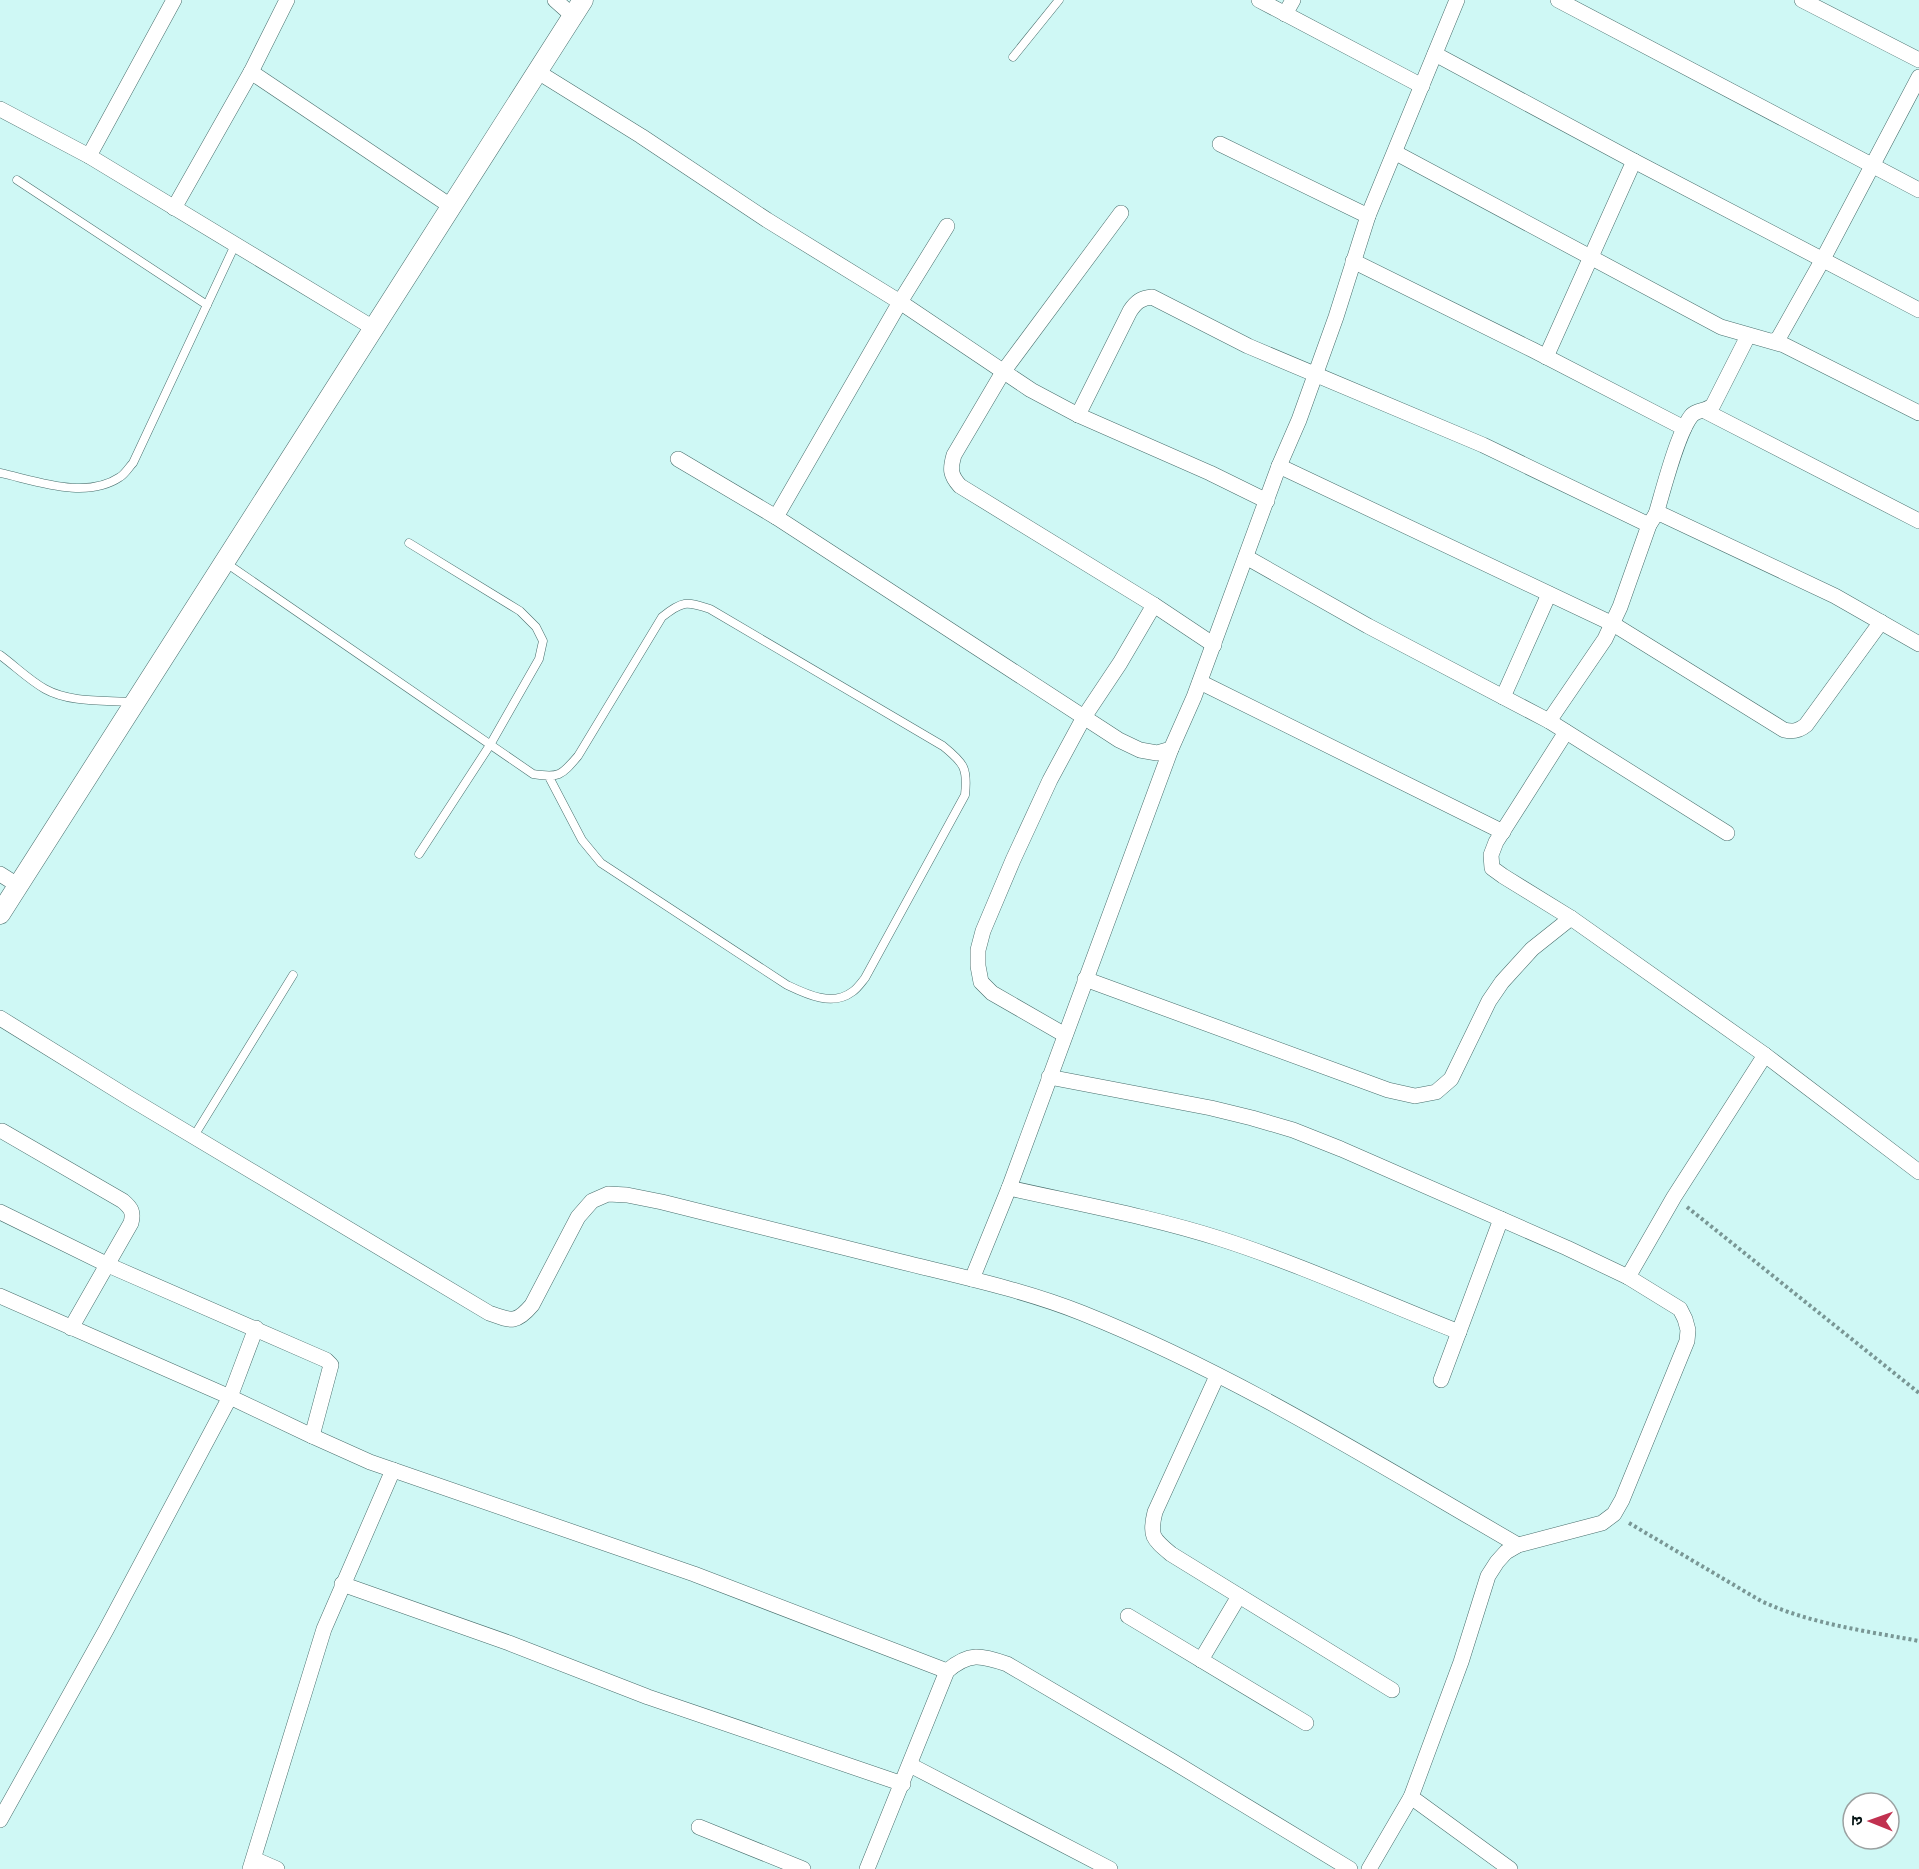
<svg xmlns="http://www.w3.org/2000/svg" width="1919" height="1869" font-family="Arial,'Noto Sans Devanagari',sans-serif">
<style>
.lines{fill:none;stroke-linecap:round;stroke-linejoin:round}
.service-casing{stroke:#486e6c;stroke-width:9}
.minor-casing{stroke:#486e6c;stroke-width:16}
.tertiary-casing{stroke:#486e6c;stroke-width:21}
.path{stroke:#799795;stroke-width:4;stroke-dasharray:3 3;stroke-linecap:butt}
.service{stroke:#fff;stroke-width:8}
.minor{stroke:#fff;stroke-width:15}
.tertiary{stroke:#fff;stroke-width:20}
</style>
<rect width="100%" height="100%" fill="#cff8f5"/>
<g class="lines">
<g class="service-casing">
<g id="service">
<path d="M1013,57L1059,0"/>
<path d="M17,180L207,305"/>
<path d="M0,473C37,481 86,500 120,477C125,474 129,467 133,463L235,245"/>
<path d="M409,543L520,611L536,627L543,641L539,659L490,745L419,854"/>
<path d="M226,563L533,774C559,778 561,776 578,756L662,617C682,601 686,601 710,609L943,746C964,763 968,768 965,795L865,978C861,983 857,989 852,992C832,1007 806,994 787,985L601,863L582,840L549,777"/>
<path d="M0,655C15,666 29,680 45,689C70,703 105,700 133,702"/>
<path d="M194,1136L293,975"/>
</g>
</g>
<g class="minor-casing">
<g id="minor">
<path d="M555,0L573,16"/>
<path d="M1259,0L1422,86"/>
<path d="M1558,0L1919,190"/>
<path d="M1802,0L1919,60"/>
<path d="M1285,14L1293,0"/>
<path d="M1435,54L1634,161L1919,310"/>
<path d="M251,72L452,207"/>
<path d="M538,72L641,136L767,220L900,302L1031,390L1078,415L1210,473L1267,501"/>
<path d="M0,109L89,156L375,329"/>
<path d="M1220,144L1368,216"/>
<path d="M1396,153L1721,327L1784,345L1919,413"/>
<path d="M89,156L174,0"/>
<path d="M174,208L251,72L287,0"/>
<path d="M1121,213L1003,372L954,455C950,469 950,475 960,486L1154,605L1214,645"/>
<path d="M1353,261L1533,350L1684,428"/>
<path d="M1773,341L1778,339L1823,259L1919,77"/>
<path d="M1546,357L1634,161"/>
<path d="M1705,411L1919,521"/>
<path d="M1078,415L1130,311C1136,302 1141,298 1152,297L1248,346L1483,445L1649,525"/>
<path d="M678,459L776,517L1119,740L1140,750L1157,753L1171,749L1194,697L1279,466L1299,420L1336,317L1368,216L1457,0"/>
<path d="M1279,466L1613,624L1784,730C1793,732 1799,731 1806,725L1881,622"/>
<path d="M1656,514C1663,491 1678,431 1692,415C1698,409 1706,412 1713,405L1748,336"/>
<path d="M776,517L900,302L947,226"/>
<path d="M1246,557L1368,626L1549,721L1727,833"/>
<path d="M1200,682L1503,832"/>
<path d="M1503,697L1549,594"/>
<path d="M1549,721L1605,639L1620,607L1649,525L1656,514H1661L1835,596L1919,644"/>
<path d="M1566,732L1496,842L1491,855L1492,868L1503,876L1571,918L1765,1055L1919,1172"/>
<path d="M0,874L19,886"/>
<path d="M1085,979L1388,1090L1415,1096L1436,1092L1451,1079L1489,1001L1502,982L1532,949L1571,918"/>
<path d="M0,1018L131,1099L489,1313C511,1321 516,1324 532,1305L578,1217L592,1201L608,1194L627,1195L662,1202C742,1222 822,1242 902,1262C963,1277 1024,1290 1082,1313C1235,1374 1376,1463 1518,1545"/>
<path d="M1065,1035L992,993L981,982L978,966V950L983,931L1013,860L1050,780L1084,717L1120,663L1154,605"/>
<path d="M1049,1077L1211,1108L1252,1118L1293,1130L1341,1149L1567,1248L1628,1277L1680,1309L1685,1319L1688,1330L1687,1341L1622,1500L1614,1514L1602,1523L1518,1545L1506,1552L1497,1562L1488,1576L1461,1662L1411,1797L1369,1869"/>
<path d="M2,1131L123,1201C131,1208 134,1212 131,1223L71,1328"/>
<path d="M1009,1188C1080,1204 1152,1217 1221,1239C1302,1265 1380,1301 1459,1332"/>
<path d="M0,1212L108,1265L326,1360L331,1365L312,1436"/>
<path d="M1628,1277L1674,1197L1765,1055"/>
<path d="M972,1279L1009,1188L1171,749"/>
<path d="M0,1296L230,1397L312,1436L370,1462L694,1574L947,1671"/>
<path d="M1217,1376L1155,1512C1149,1536 1153,1539 1171,1554L1392,1690"/>
<path d="M1441,1380L1501,1219"/>
<path d="M342,1584L509,1643L648,1697L903,1784"/>
<path d="M1128,1616L1306,1723"/>
<path d="M1201,1660L1239,1596"/>
<path d="M910,1765L1110,1869"/>
<path d="M1411,1797L1510,1869"/>
<path d="M0,1820L106,1630L230,1397L256,1328"/>
<path d="M699,1827L803,1869"/>
<path d="M254,1859L277,1869"/>
<path d="M250,1869L324,1629L393,1470"/>
<path d="M867,1869L947,1671C969,1652 981,1655 1007,1664L1172,1761L1350,1869"/>
</g>
</g>
<g class="tertiary-casing">
<path id="tertiary" d="M0,914L583,0"/>
</g>
<g class="path">
<path d="M1687,1207L1919,1393"/>
<path d="M1629,1523L1761,1601C1811,1624 1866,1631 1919,1641"/>
</g>
<use href="#service" class="service"/>
<use href="#minor" class="minor"/>
<use href="#tertiary" class="tertiary"/>
</g>
<g transform="translate(1871 1821) rotate(271)"><circle r="28" fill="#ffffff" stroke="#9ba1a1" stroke-width="1.5"/>
<path d="M0-4.5L10 22L0 15L-10 22Z" fill="#c13150"/>
<text y="-9" font-size="16" font-weight="bold" text-anchor="middle" fill="#061414">उ</text>
</g>
</svg>
